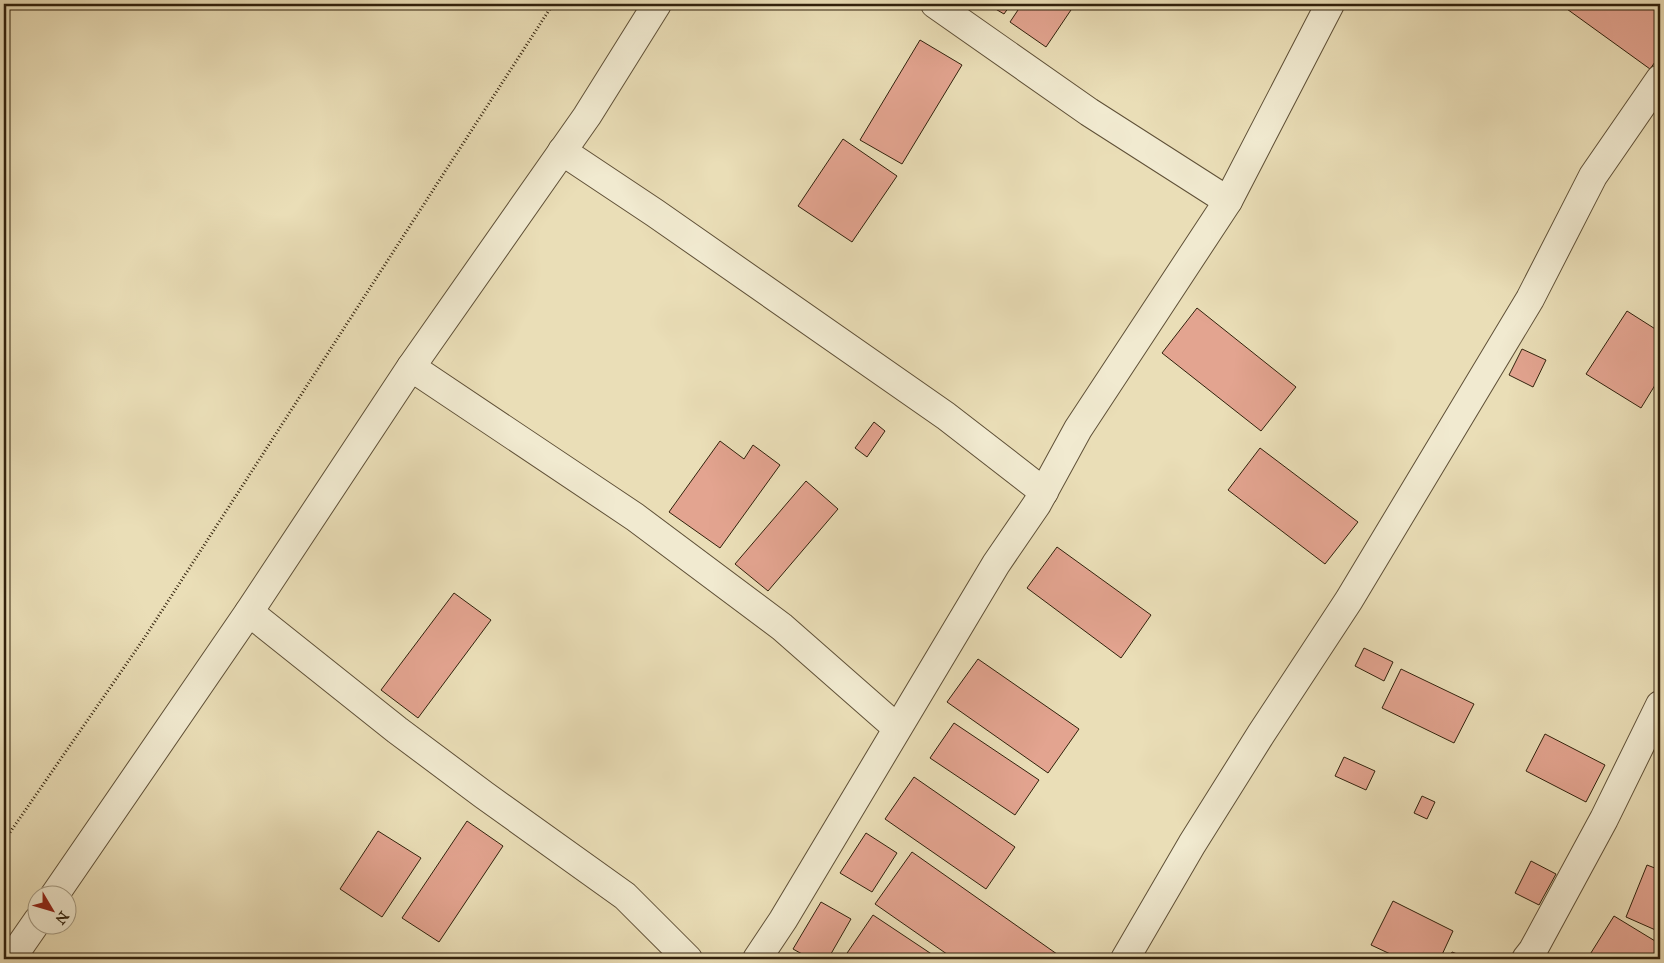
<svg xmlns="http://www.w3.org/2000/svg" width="1664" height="963" font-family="'IM FELL Great Primer',serif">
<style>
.building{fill:#e3a490;stroke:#31210c}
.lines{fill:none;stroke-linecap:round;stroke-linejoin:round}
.minor-casing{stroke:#5f5037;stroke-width:30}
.path{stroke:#31210c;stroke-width:3;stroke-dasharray:1 2.5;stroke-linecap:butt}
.minor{stroke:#f1ead0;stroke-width:28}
</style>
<rect width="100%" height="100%" fill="#eadeb7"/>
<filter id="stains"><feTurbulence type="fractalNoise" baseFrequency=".004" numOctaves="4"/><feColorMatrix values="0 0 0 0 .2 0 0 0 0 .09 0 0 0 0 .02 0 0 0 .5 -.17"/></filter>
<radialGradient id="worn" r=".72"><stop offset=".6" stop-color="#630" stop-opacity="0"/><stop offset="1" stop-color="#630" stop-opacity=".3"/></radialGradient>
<g class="building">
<path d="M987,4H1011L1004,14Z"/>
<path d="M1022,4H1075L1046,47L1010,22Z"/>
<path d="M1560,4H1655L1660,7V55L1650,69Z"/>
<path d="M920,40L962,65L902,164L860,140Z"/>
<path d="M843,139L897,176L852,242L798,206Z"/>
<path d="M1197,308L1296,387L1261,431L1162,353Z"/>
<path d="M1627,311L1660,332V377L1641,408L1586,374Z"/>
<path d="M1522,349L1546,360L1533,387L1509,375Z"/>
<path d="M874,422L885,431L867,457L855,448Z"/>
<path d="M720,441L744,459L753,445L780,465L720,548L669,512Z"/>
<path d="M1260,448L1358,522L1325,564L1228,490Z"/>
<path d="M806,481L838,509L768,591L735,564Z"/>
<path d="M1057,547L1151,615L1121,658L1027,588Z"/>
<path d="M454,593L491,620L418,718L381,690Z"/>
<path d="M1364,648L1393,662L1384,681L1355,666Z"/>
<path d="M978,659L1079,729L1048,773L947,702Z"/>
<path d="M1401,669L1474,704L1454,743L1382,708Z"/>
<path d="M954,723L1039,780L1015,815L930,758Z"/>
<path d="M1545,734L1605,765L1586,802L1526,771Z"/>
<path d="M1344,757L1375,771L1366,790L1335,776Z"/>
<path d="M914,777L1015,847L986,889L885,819Z"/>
<path d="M1422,796L1435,802L1427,819L1414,813Z"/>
<path d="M467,821L503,846L439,942L402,918Z"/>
<path d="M378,831L421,858L382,917L340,889Z"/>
<path d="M866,833L897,853L872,892L840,873Z"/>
<path d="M912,852L1064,959H954L875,904Z"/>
<path d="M1531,861L1556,874L1539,905L1515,893Z"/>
<path d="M1647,865L1660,870V932L1626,917Z"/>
<path d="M1393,901L1453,931L1440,959H1401L1371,945Z"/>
<path d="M821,902L851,919L828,959H811L793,949Z"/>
<path d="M873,915L939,959H843Z"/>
<path d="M1614,916L1660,944V956L1658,959H1594L1589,956Z"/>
<path d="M1452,952L1470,959H1449Z"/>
</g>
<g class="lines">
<g class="minor-casing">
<g id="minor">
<path d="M935,4L1089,112L1228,201"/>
<path d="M562,151L655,213L946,416L1044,492"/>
<path d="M411,367L635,517L782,627L897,728"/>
<path d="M249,612L397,730L484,795L625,896L688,959"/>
<path d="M54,896L249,612L411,367L587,116L657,4"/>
<path d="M11,959L38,920"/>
<path d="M757,959L783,920L996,564L1037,504L1078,429L1228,201L1330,4"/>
<path d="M1125,959L1192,844L1261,734L1349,600L1530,299L1593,176L1660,79"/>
<path d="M1526,959L1533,950L1604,819L1660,705"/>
</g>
</g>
<path class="path" d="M4,841L143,640L553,4"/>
<use href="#minor" class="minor"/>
</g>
<rect width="1664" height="963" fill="none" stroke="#eadeb7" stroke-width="20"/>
<rect x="5" y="5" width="1654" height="953" fill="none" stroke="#31210c" stroke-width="2.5"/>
<rect x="10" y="10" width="1644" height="943" fill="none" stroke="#31210c"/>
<g transform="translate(52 910) rotate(128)"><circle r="24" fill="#f1ead0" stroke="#a49a82"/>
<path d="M0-4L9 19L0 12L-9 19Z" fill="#8f2418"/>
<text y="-8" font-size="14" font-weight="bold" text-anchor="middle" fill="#31210c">N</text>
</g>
<rect width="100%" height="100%" filter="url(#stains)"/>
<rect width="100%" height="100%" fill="url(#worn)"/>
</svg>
